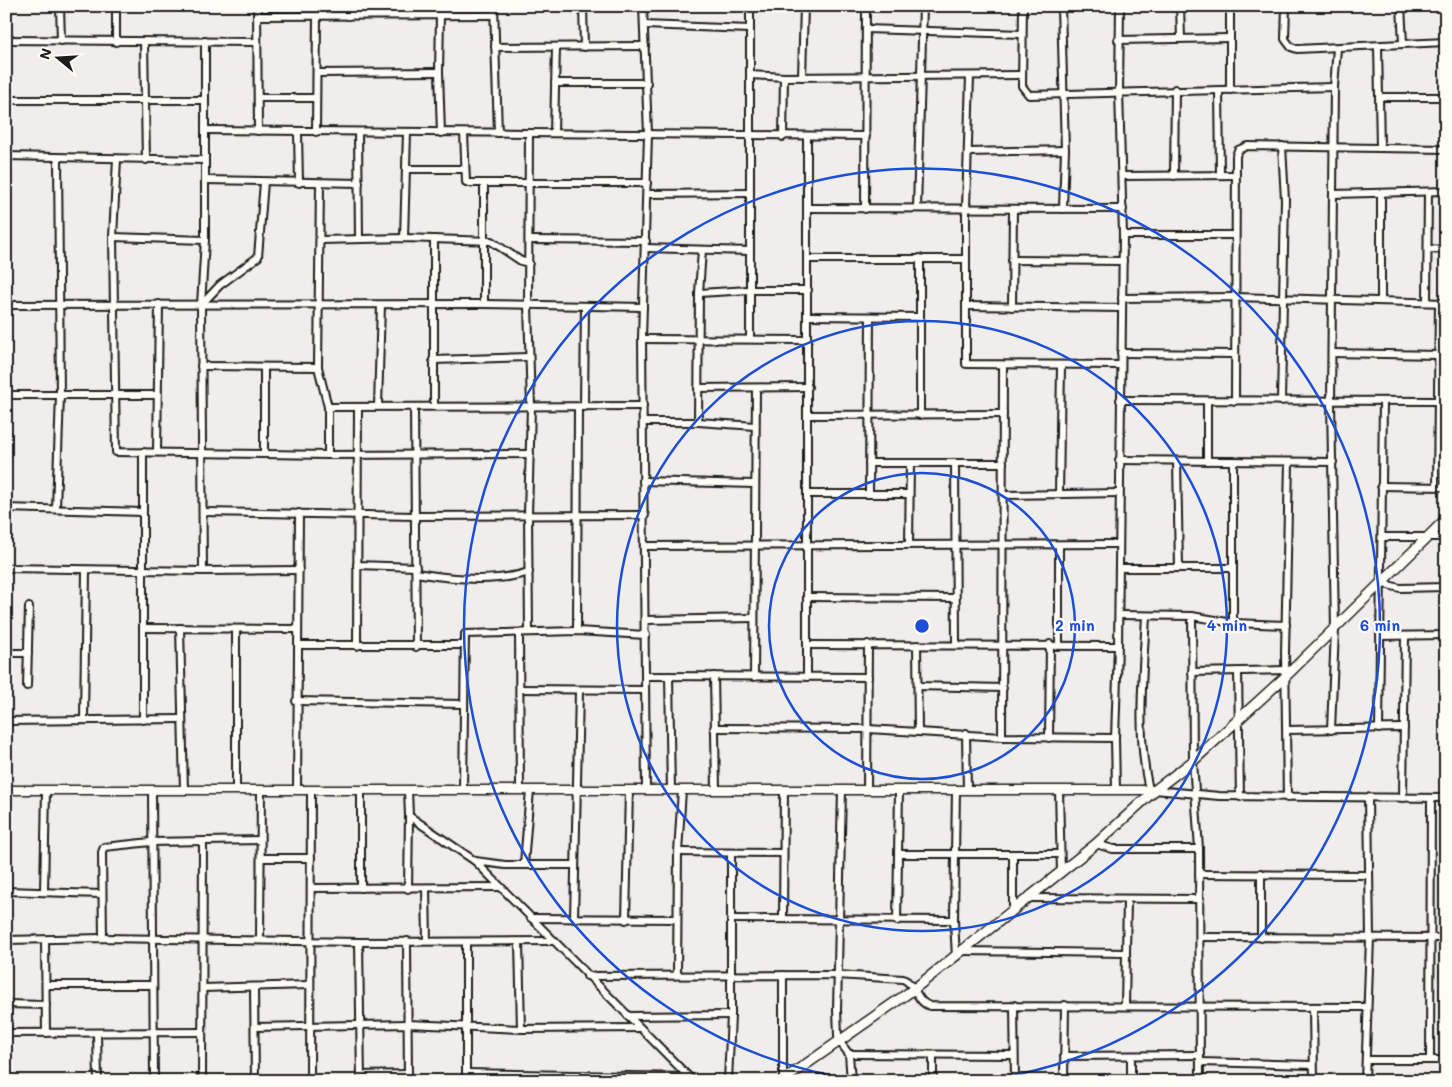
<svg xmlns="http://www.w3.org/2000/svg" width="1452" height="1087" font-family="Mali,sans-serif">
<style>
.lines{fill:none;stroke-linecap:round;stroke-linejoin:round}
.minor-casing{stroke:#1c1c1c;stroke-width:10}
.tertiary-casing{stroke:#1c1c1c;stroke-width:11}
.secondary-casing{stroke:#1c1c1c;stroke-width:12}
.minor{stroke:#fdfcf7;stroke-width:6}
.tertiary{stroke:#fdfcf7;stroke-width:8}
.secondary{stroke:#fdfcf7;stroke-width:9}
.ring{fill:none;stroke:#1d4ed8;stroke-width:2.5}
.centre{fill:#1d4ed8;stroke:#fdfcf7;stroke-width:2.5}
.ring-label{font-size:15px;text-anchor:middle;font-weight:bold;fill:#1d4ed8;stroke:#fdfcf7;stroke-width:4.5;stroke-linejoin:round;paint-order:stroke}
</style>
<rect width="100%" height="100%" fill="#f0eeea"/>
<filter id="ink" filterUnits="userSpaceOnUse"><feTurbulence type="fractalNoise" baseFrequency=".02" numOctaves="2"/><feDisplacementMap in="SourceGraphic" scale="10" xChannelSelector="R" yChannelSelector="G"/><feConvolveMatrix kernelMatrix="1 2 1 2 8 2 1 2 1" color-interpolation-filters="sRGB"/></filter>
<g filter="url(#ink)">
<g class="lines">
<g class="minor-casing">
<g id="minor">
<path d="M60,6L61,41"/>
<path d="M257,6L258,131"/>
<path d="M374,6V15"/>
<path d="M494,6L498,133"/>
<path d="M583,6L584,47"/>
<path d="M643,6L648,134L642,339L646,790"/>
<path d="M750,6V339"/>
<path d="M1023,6L1022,86L1029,95L1334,87"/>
<path d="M1061,6L1065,150L1063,209"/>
<path d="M1180,6L1181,38"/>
<path d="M1230,6V90"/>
<path d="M1286,6L1285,39L1291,47L1297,49L1446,42"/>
<path d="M1401,6L1403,43"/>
<path d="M257,16L494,15"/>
<path d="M348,16L357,6"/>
<path d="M440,16L439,72L441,133"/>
<path d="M644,25L750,29"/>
<path d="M866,29L1022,34"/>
<path d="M6,40L257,42"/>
<path d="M1118,40L1230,38"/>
<path d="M116,42V6"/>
<path d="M144,42L146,160"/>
<path d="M1378,46L1380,147"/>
<path d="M495,47L645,46"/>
<path d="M317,73L439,72"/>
<path d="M751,75L784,77L1022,75"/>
<path d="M970,76L966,208V364L1120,365"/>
<path d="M802,77L804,6"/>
<path d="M555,83H647"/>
<path d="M1219,90L1220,175"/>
<path d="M1381,97H1446"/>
<path d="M258,98H316"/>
<path d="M6,100H205"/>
<path d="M205,130L866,136"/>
<path d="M298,132L299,183"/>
<path d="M316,132L317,17"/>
<path d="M358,132L359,239"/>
<path d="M464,133L466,182L469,183H647"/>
<path d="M554,133L556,47"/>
<path d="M529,134L528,305L531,407L528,514L529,632"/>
<path d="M783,137L784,77"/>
<path d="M968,152L1065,150"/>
<path d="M6,156L205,160"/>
<path d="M117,159L113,237L116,452L328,455L530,454"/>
<path d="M406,169H464"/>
<path d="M1123,176L1236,175"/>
<path d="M1174,176L1175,89"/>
<path d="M205,180L359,183"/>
<path d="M320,184L318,367L328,407V455"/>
<path d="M648,194L750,193"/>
<path d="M1334,194L1446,191"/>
<path d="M1381,194V300"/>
<path d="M809,208L1123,209"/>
<path d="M917,208L923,6"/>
<path d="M865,209L866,6"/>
<path d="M1123,235H1235"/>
<path d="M113,237L205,240"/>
<path d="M404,238L407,132"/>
<path d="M321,240L404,238L491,241L521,261L529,263"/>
<path d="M530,240L646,241"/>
<path d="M646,248L750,251"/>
<path d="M1429,249L1446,250"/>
<path d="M808,259H966"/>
<path d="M1012,260L1123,261"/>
<path d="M699,293L749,290H808"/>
<path d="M1122,298L1235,297L1446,303"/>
<path d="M1427,302L1428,192"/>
<path d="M484,304V184"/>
<path d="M6,305L484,304L643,307"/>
<path d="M201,305L220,285L258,257L264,182"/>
<path d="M967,306L1122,308"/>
<path d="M1012,307L1013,209"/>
<path d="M808,316L919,317"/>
<path d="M642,339L808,340"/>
<path d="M1121,353L1234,354"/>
<path d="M1332,353L1438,355"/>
<path d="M433,360L529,357"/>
<path d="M201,366L318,367"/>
<path d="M1003,366L1002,737L1115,738"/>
<path d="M264,367V453"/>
<path d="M698,388L808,387"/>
<path d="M6,395H157"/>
<path d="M1120,400L1438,401"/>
<path d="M1207,401V461"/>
<path d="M1235,401L1236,156L1238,150L1247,146L1446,149"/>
<path d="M1281,401L1285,200L1282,146"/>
<path d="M378,406L381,305"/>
<path d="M434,406V239"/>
<path d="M328,407L643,406"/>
<path d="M414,407L416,647"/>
<path d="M584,407L585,306"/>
<path d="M808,415L1003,414"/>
<path d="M920,415V258"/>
<path d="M643,422H698L755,426"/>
<path d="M698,422L699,293L702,250"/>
<path d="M143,452V720"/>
<path d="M157,452L159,304"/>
<path d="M1119,460L1333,462"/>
<path d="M1177,461L1179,567"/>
<path d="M1233,461V623L1286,625"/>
<path d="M869,463H1003"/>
<path d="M955,463L956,644"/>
<path d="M643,481L754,484"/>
<path d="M1381,486L1446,487"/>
<path d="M1437,486L1439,303"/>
<path d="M807,494H909"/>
<path d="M869,494L870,317"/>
<path d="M1059,494L1061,366"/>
<path d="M1003,495L1119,493"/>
<path d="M6,508L143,512"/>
<path d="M56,509L60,395L58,158"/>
<path d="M204,512L416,516L645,515"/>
<path d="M1382,537H1446"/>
<path d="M909,545L910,463"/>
<path d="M646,546L1119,544"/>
<path d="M1059,546V644"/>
<path d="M357,565L416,567"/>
<path d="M6,568L203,571L299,570"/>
<path d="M1119,568H1233"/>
<path d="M203,571L201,305L205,240V41"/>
<path d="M416,573C451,579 495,583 529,572"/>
<path d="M1380,583L1400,588L1446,587"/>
<path d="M807,597L955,598"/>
<path d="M1119,615L1192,616L1233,623"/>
<path d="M1146,616C1143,674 1136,733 1149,790"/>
<path d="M1192,616L1193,761L1199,849L1200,1081"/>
<path d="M647,620L754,618"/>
<path d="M143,628L298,629"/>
<path d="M180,628L184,790"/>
<path d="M236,629V790"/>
<path d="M577,631L578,407"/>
<path d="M519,633L520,790"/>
<path d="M1380,636L1446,635"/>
<path d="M298,645H464"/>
<path d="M807,645L1118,646"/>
<path d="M917,645L918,731"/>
<path d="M357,646L358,407"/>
<path d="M6,653H28"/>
<path d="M1192,672L1285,670"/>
<path d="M1238,672L1240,797"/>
<path d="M645,676L868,677"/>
<path d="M669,676L671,790"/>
<path d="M714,676L716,790"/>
<path d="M754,677L756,388"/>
<path d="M807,677V137"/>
<path d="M27,686L29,607"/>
<path d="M918,686L1003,688"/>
<path d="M520,689L645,690"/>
<path d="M296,701L463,704"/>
<path d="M84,719L86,570"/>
<path d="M6,721L181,719"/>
<path d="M714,728L868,729L1002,737"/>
<path d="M1379,729L1383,402"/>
<path d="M1287,730L1404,728"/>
<path d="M1331,730L1335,629L1331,402L1334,87L1337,48"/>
<path d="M966,733L967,790"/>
<path d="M1049,738L1050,644"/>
<path d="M152,790L154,1081"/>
<path d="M297,790L299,513"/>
<path d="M408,790L409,816L475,861L693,1081"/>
<path d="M463,790L465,634L577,631L646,635"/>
<path d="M842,790L837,1010L838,1035L839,1041L849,1054L851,1081"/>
<path d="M867,790L868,644"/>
<path d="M1059,790L1061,873"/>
<path d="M1116,790L1115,738L1118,646L1123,235L1119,91L1120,6"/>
<path d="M1155,790L1219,796L1446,798"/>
<path d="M1287,798L1285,653L1289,462"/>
<path d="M1403,798L1405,636"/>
<path d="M1096,844L1113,849H1199"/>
<path d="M678,852L783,853"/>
<path d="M898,854H1060"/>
<path d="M261,858H311"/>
<path d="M475,861L505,865H574"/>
<path d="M524,864L530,790"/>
<path d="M1199,874L1368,875"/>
<path d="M311,888L500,887"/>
<path d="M361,888V790"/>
<path d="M426,888L427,941"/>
<path d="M408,889L409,816"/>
<path d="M6,891L101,894"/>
<path d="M44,891L46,790"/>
<path d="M1028,898L1200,899"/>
<path d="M1013,910V855"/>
<path d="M531,918L677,919"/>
<path d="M574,919L579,691"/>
<path d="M732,919L954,920"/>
<path d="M783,919L784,790"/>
<path d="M626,920L629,790"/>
<path d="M897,921L899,790"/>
<path d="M1200,937L1446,938"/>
<path d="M103,938L102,852L104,847L151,842L260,840"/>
<path d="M1261,938V873"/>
<path d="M260,939L261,790"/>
<path d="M6,940L103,938L359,942L554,941"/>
<path d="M45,940L46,1033"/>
<path d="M407,941L408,1081"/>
<path d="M359,942L361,1081"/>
<path d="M519,942L521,1029"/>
<path d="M963,951L1126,953"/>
<path d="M956,957L954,920L956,790"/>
<path d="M677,975L678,852L682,790"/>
<path d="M783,975V1080"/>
<path d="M587,976L837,975L903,979C916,984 916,1002 930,1006L1367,1007"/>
<path d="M46,985H153"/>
<path d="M254,987L255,1081"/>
<path d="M203,988L309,985"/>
<path d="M6,1004L46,1005"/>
<path d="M1014,1005L1015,1081"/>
<path d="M1125,1006L1127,900"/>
<path d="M1313,1007L1314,1081"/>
<path d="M628,1016L731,1015"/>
<path d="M255,1027L408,1024L521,1029L640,1028"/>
<path d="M6,1033L202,1032"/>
<path d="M97,1033L98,1081"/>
<path d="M849,1054L1014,1055"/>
<path d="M1064,1056L1200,1055"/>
<path d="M1131,1056V1081"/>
<path d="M1366,1060H1446"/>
<path d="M1430,1060L1431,798"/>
<path d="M1200,1062L1313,1065"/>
<path d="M466,1073L688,1077"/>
<path d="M361,1075L408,1074"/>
<path d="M202,1081L203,842"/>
<path d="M310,1081L311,790"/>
<path d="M466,1081V942"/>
<path d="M728,1081L731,1015V853"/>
<path d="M933,1081V1055"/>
<path d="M1064,1081L1065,1005"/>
<path d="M1365,1081L1370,938L1368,798"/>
</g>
</g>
<g class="tertiary-casing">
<path id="tertiary" d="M6,790H1155"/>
</g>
<g class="secondary-casing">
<path id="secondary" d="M782,1081L914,989L1096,844L1155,790L1193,761L1286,676L1446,519"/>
</g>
<use href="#minor" class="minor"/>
<use href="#tertiary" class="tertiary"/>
<use href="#secondary" class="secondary"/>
</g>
</g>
<g class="ring">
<circle cx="922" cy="626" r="153"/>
<circle cx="922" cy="626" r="305"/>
<path d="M866 1081A458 458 0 1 1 978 1081"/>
</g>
<circle cx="922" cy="626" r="8" class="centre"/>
<g class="ring-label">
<text x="1075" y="631">2 min</text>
<text x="1227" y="631">4 min</text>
<text x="1380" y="631">6 min</text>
</g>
<rect width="1452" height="1087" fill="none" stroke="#fdfcf7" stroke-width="25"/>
<rect x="12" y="12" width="1427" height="1062" fill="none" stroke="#1c1c1c" stroke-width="2" filter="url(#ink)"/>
<g transform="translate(58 58) rotate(288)" stroke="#fdfcf7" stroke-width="4" paint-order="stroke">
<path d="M0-4L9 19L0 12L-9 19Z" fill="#1c1c1c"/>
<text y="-8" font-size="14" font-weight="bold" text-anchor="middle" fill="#1c1c1c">N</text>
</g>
</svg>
